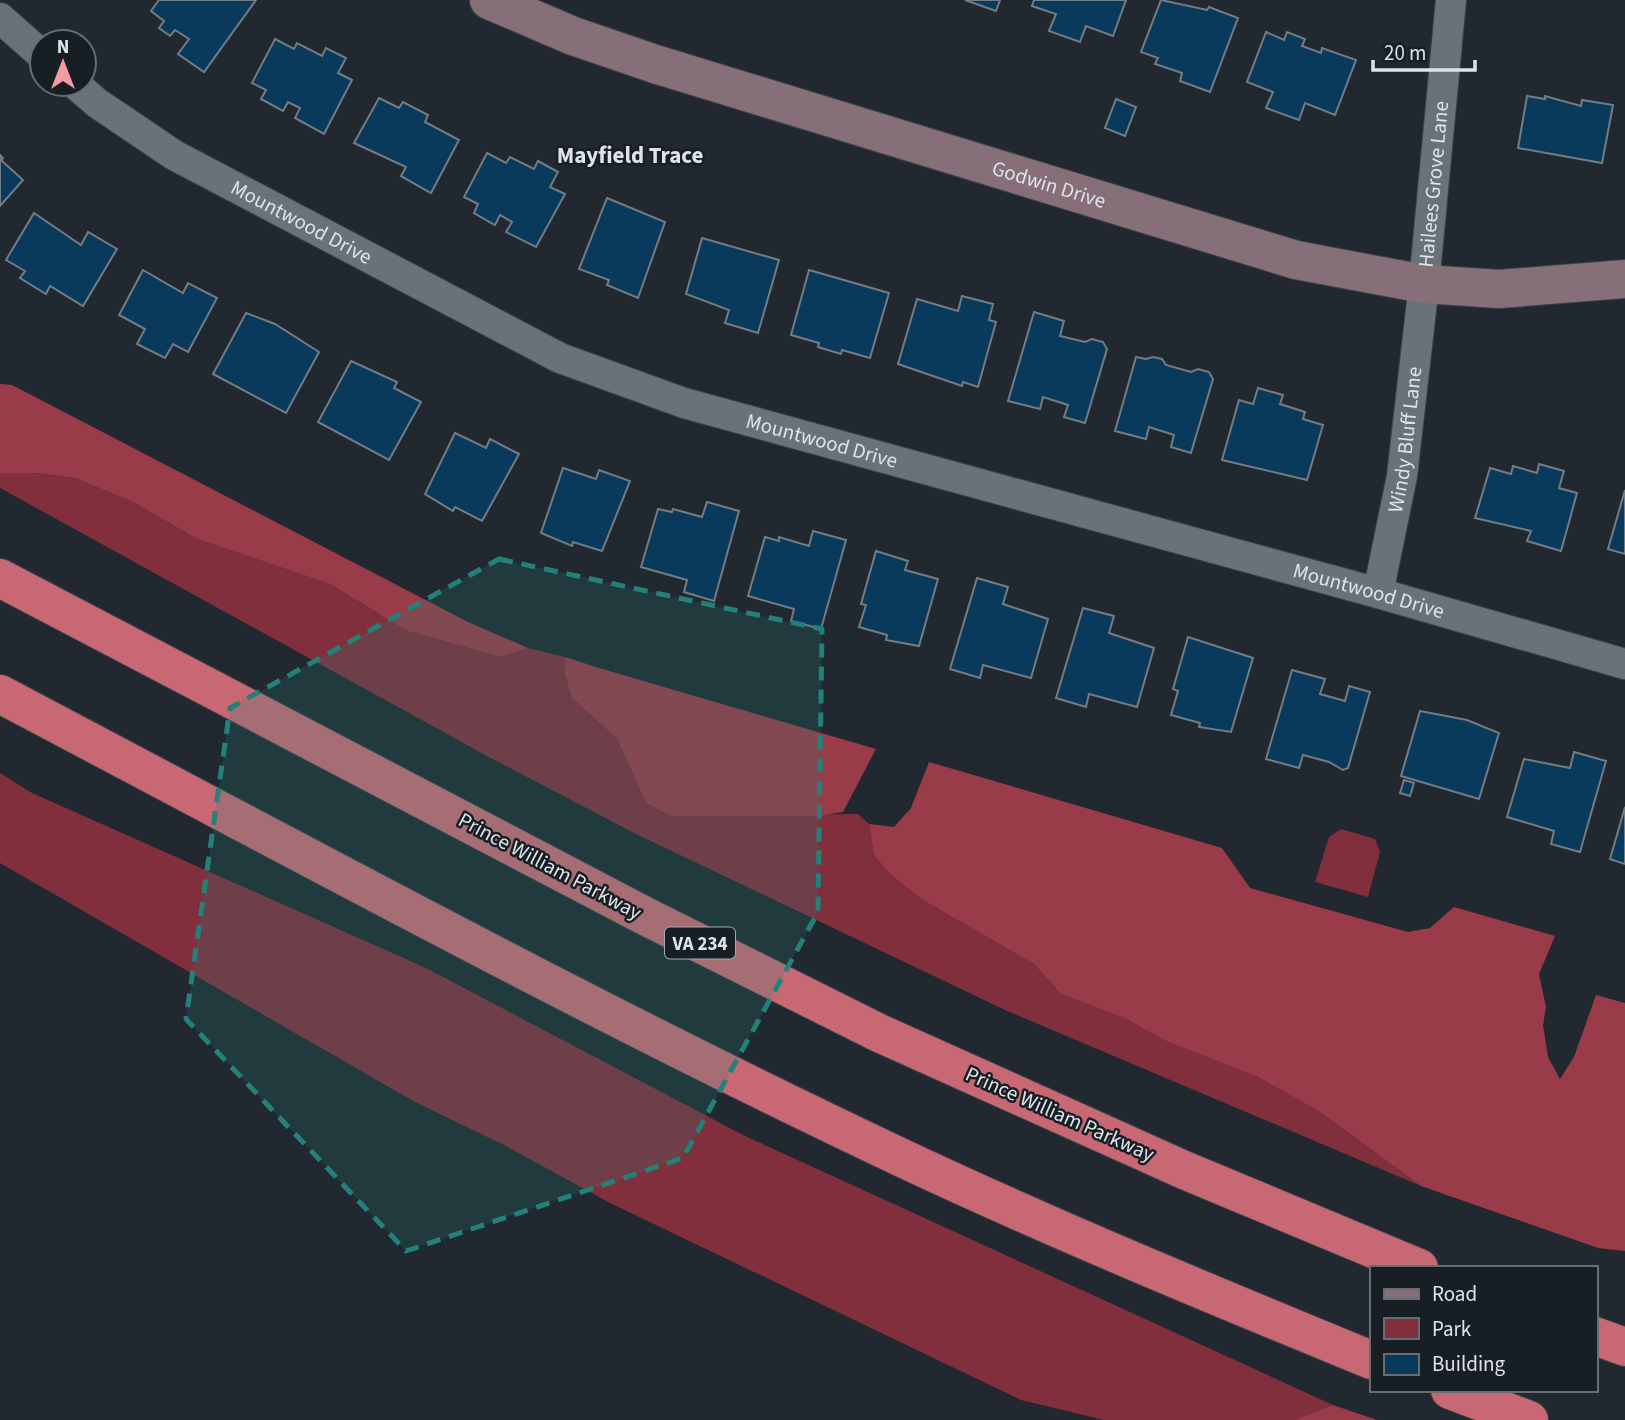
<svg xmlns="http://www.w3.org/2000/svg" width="1625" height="1420" font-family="'Source Sans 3',sans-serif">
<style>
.green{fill:#812f3c}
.forest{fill:#9a3b4a}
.building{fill:#0a3a5b;stroke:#737c84;stroke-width:2}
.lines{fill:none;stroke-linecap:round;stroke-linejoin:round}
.street-casing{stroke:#3d4349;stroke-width:32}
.secondary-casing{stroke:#3d4349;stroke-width:40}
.highway-casing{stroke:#3d4349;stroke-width:40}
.street{stroke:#697279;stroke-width:30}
.secondary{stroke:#866f78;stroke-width:38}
.highway{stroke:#c86874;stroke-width:38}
.marked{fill:#24817a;fill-opacity:0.2;stroke:#24817a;stroke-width:5;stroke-dasharray:14 9;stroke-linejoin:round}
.labels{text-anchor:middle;stroke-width:5;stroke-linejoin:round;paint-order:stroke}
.shield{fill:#171f25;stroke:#a2a8ae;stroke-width:2}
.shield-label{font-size:19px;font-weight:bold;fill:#dee3e8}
.street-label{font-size:21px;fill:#dee3e8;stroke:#171f25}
.neighbourhood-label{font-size:23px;font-weight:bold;fill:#dee3e8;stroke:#171f25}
</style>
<rect width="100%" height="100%" fill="#21282f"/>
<g class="green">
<path d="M0,473H37L75,478L133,502L197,539L330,584L407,631L501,657L528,648L565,657V674L571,697L617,739L646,803L670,816L858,814L869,824L874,855L890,874L921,899L1034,964L1061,994L1124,1018L1168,1042L1258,1077L1320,1112L1421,1186L1005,1010L636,834L487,756L0,488Z"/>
<path d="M0,773L32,793L426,968L743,1135L1333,1405L1294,1420H1104L1021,1400L610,1203L504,1145L415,1102L0,863Z"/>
<path d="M1341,829L1375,839L1380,852L1368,897L1315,882L1329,837Z"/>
</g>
<g class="forest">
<path d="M0,384L12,385L468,622L528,648L501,657L407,631L330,584L197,539L133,502L75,478L37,473H0Z"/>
<path d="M565,657L599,668L876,749L843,812L819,816H670L646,803L617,739L571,697L565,674Z"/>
<path d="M929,762L1222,848L1250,888L1408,932L1430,928L1454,907L1555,936L1539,974L1546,1007L1543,1025L1548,1057L1560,1079L1574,1057L1596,995L1625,1003V1251L1598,1248L1421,1186L1320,1112L1258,1077L1168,1042L1124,1018L1061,994L1034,964L921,899L890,874L874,855L869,824L894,827L911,808Z"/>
<path d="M1333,1405L1377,1420H1294Z"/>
</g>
<g class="building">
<path d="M159,0H256L204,72L178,54L189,39L175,30L170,36L159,28L164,21L151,11Z"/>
<path d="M965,0H1000L996,11Z"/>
<path d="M1034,0H1126L1113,36L1086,26L1080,42L1049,31L1056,14L1032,6Z"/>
<path d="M1161,0L1207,10L1209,7L1238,18L1210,92L1180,81L1182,73L1155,64L1158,58L1141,52Z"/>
<path d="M1266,32L1284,40L1287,32L1305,39L1302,46L1321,53L1322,48L1356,60L1335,115L1305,103L1299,120L1266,108L1273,92L1247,82Z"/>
<path d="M275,39L294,49L297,43L322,56L326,48L346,58L338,73L352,80L324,134L295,118L300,108L288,102L283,111L261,99L266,90L252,83Z"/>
<path d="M1527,96L1545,99V96L1581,106L1582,100L1613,105L1602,163L1518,148Z"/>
<path d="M379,98L399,108L403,102L428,115L425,122L459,140L431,193L401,176L406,167L354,143Z"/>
<path d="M1116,99L1136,107L1125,136L1105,128Z"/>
<path d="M487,153L506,163L510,157L534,169L538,161L558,172L550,187L565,194L536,247L506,232L512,222L500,215L495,225L474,213L478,204L464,197Z"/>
<path d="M0,155L3,158L1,160L23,180L0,206Z"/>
<path d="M607,198L665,222L638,298L607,285L609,280L579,269Z"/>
<path d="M34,213L81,245L88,232L117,249L83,306L50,286L46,294L20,278L25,271L6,260Z"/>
<path d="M702,238L779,260L758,333L725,323L729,310L686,294Z"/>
<path d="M143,270L183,293L188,283L217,298L188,352L173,344L165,358L137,344L145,329L119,315Z"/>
<path d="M809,270L889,293L870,358L842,350L841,354L818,347L819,343L791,335Z"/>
<path d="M962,296L993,304L989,320L996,322L978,387L963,382L962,386L898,364L917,299L958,311Z"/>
<path d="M1034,312L1064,321L1060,336L1085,342L1092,339L1103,342L1107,349L1085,423L1064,417L1068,405L1043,397L1040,409L1008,401Z"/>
<path d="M246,313L275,324L319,352L286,413L213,374Z"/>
<path d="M1136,357L1146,359L1153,357L1162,359L1166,365L1191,372L1198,369L1209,372L1213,379L1191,453L1171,447L1174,435L1149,427L1146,439L1115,431Z"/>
<path d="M351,361L397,382L394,388L421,402L389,460L318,422Z"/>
<path d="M1258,388L1283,395L1280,404L1305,412L1303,419L1323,425L1307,480L1222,460L1239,400L1253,404Z"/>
<path d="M455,433L486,448L490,439L519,454L482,521L455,507L453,511L425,494Z"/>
<path d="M1539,464L1564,471L1559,488L1577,493L1561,551L1527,541L1531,531L1475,518L1490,468L1511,474L1513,466L1537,473Z"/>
<path d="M563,468L596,479L599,470L630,481L602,551L573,542L572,546L541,533Z"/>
<path d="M1625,490V554L1608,549Z"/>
<path d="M707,502L739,511L714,601L684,592L687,580L641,567L658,509L672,512L673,509L702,517Z"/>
<path d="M813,531L846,540L821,629L791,621L794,609L748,596L765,537L779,541V537L809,546Z"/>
<path d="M876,551L908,561L905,570L938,579L919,646L886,640L887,635L859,627L866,605L861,604Z"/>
<path d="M977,578L1008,587L1003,604L1048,619L1031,678L983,665L980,678L950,669Z"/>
<path d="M1083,608L1114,616L1109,633L1154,648L1137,707L1089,694L1086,707L1056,698Z"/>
<path d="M1188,637L1253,658L1231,732L1199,727L1200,723L1171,715L1178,691L1173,689Z"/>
<path d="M1292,670L1325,679L1320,694L1345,701L1349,686L1370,692L1348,768L1343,770L1329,762L1303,755L1299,768L1266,759Z"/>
<path d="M1420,711L1467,720L1499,733L1479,799L1401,776Z"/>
<path d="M1574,752L1606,761L1580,852L1551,844L1554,831L1507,817L1524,759L1570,768Z"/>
<path d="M1404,780L1414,783L1410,796L1400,793Z"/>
<path d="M1625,807V864L1610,859Z"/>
</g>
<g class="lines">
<g class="street-casing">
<g id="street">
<path d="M0,18L42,55"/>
<path id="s1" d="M75,84L97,103L174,155L560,358L684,403L1378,593L1625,664"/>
<path id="s2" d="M1378,593L1402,476L1424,284L1451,0"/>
</g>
</g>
<g class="secondary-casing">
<g id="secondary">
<path id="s3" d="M489,0L573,36L655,64L1296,260L1424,284L1499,289L1625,279"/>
</g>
</g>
<g class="highway-casing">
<g id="highway">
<path d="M0,578L645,916L879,1033L1184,1170L1419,1268"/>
<path d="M0,694C298,851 595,1013 900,1157C1055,1230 1213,1295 1371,1360"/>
<path d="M1595,1336L1625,1347"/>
<path d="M1450,1390L1529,1420"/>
</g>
</g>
<use href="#street" class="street"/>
<use href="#secondary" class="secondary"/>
<use href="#highway" class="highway"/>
</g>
<path class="marked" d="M499,559L822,629L818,912L683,1158L406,1251L186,1019L230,708Z"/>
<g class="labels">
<rect class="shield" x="665" y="927.5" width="70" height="31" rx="5"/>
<g class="shield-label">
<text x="700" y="950">VA 234</text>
</g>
<g class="street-label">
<text dy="7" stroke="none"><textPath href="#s2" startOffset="413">Hailees Grove Lane</textPath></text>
<text dy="7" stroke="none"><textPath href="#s3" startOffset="590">Godwin Drive</textPath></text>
<text dy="7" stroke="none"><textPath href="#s1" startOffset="266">Mountwood Drive</textPath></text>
<text dy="7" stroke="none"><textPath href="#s2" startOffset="156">Windy Bluff Lane</textPath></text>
<text dy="7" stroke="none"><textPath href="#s1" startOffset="833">Mountwood Drive</textPath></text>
<text dy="7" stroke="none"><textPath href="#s1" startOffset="1400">Mountwood Drive</textPath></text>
<text transform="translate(550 866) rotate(28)" y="7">Prince William Parkway</text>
<text transform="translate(1060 1114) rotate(24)" y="7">Prince William Parkway</text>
</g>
<g class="neighbourhood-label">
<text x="630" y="163">Mayfield Trace</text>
</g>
</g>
<rect x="1370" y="1266" width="228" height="126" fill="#171f25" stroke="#676d73" stroke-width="2"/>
<rect x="1384" y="1289" width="35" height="10" fill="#866f78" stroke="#676d73" stroke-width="2"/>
<text x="1432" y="1301" font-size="21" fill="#dee3e8">Road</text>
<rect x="1384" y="1318" width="35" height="21" fill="#812f3c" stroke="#676d73" stroke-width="2"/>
<text x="1432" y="1336" font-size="21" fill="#dee3e8">Park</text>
<rect x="1384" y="1354" width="35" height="21" fill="#0a3a5b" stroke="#676d73" stroke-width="2"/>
<text x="1432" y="1371" font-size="21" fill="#dee3e8">Building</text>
<g transform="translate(63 63)"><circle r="33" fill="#171f25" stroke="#676d73" stroke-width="2"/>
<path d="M0-5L12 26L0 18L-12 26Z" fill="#f49aa3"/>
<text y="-10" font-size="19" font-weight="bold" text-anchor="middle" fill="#dee3e8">N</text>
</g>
<path d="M1373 60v10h102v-10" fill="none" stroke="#dee3e8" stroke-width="3.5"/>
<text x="1384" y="60" font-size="21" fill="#dee3e8" stroke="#171f25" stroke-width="5" paint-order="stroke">20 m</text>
</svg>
